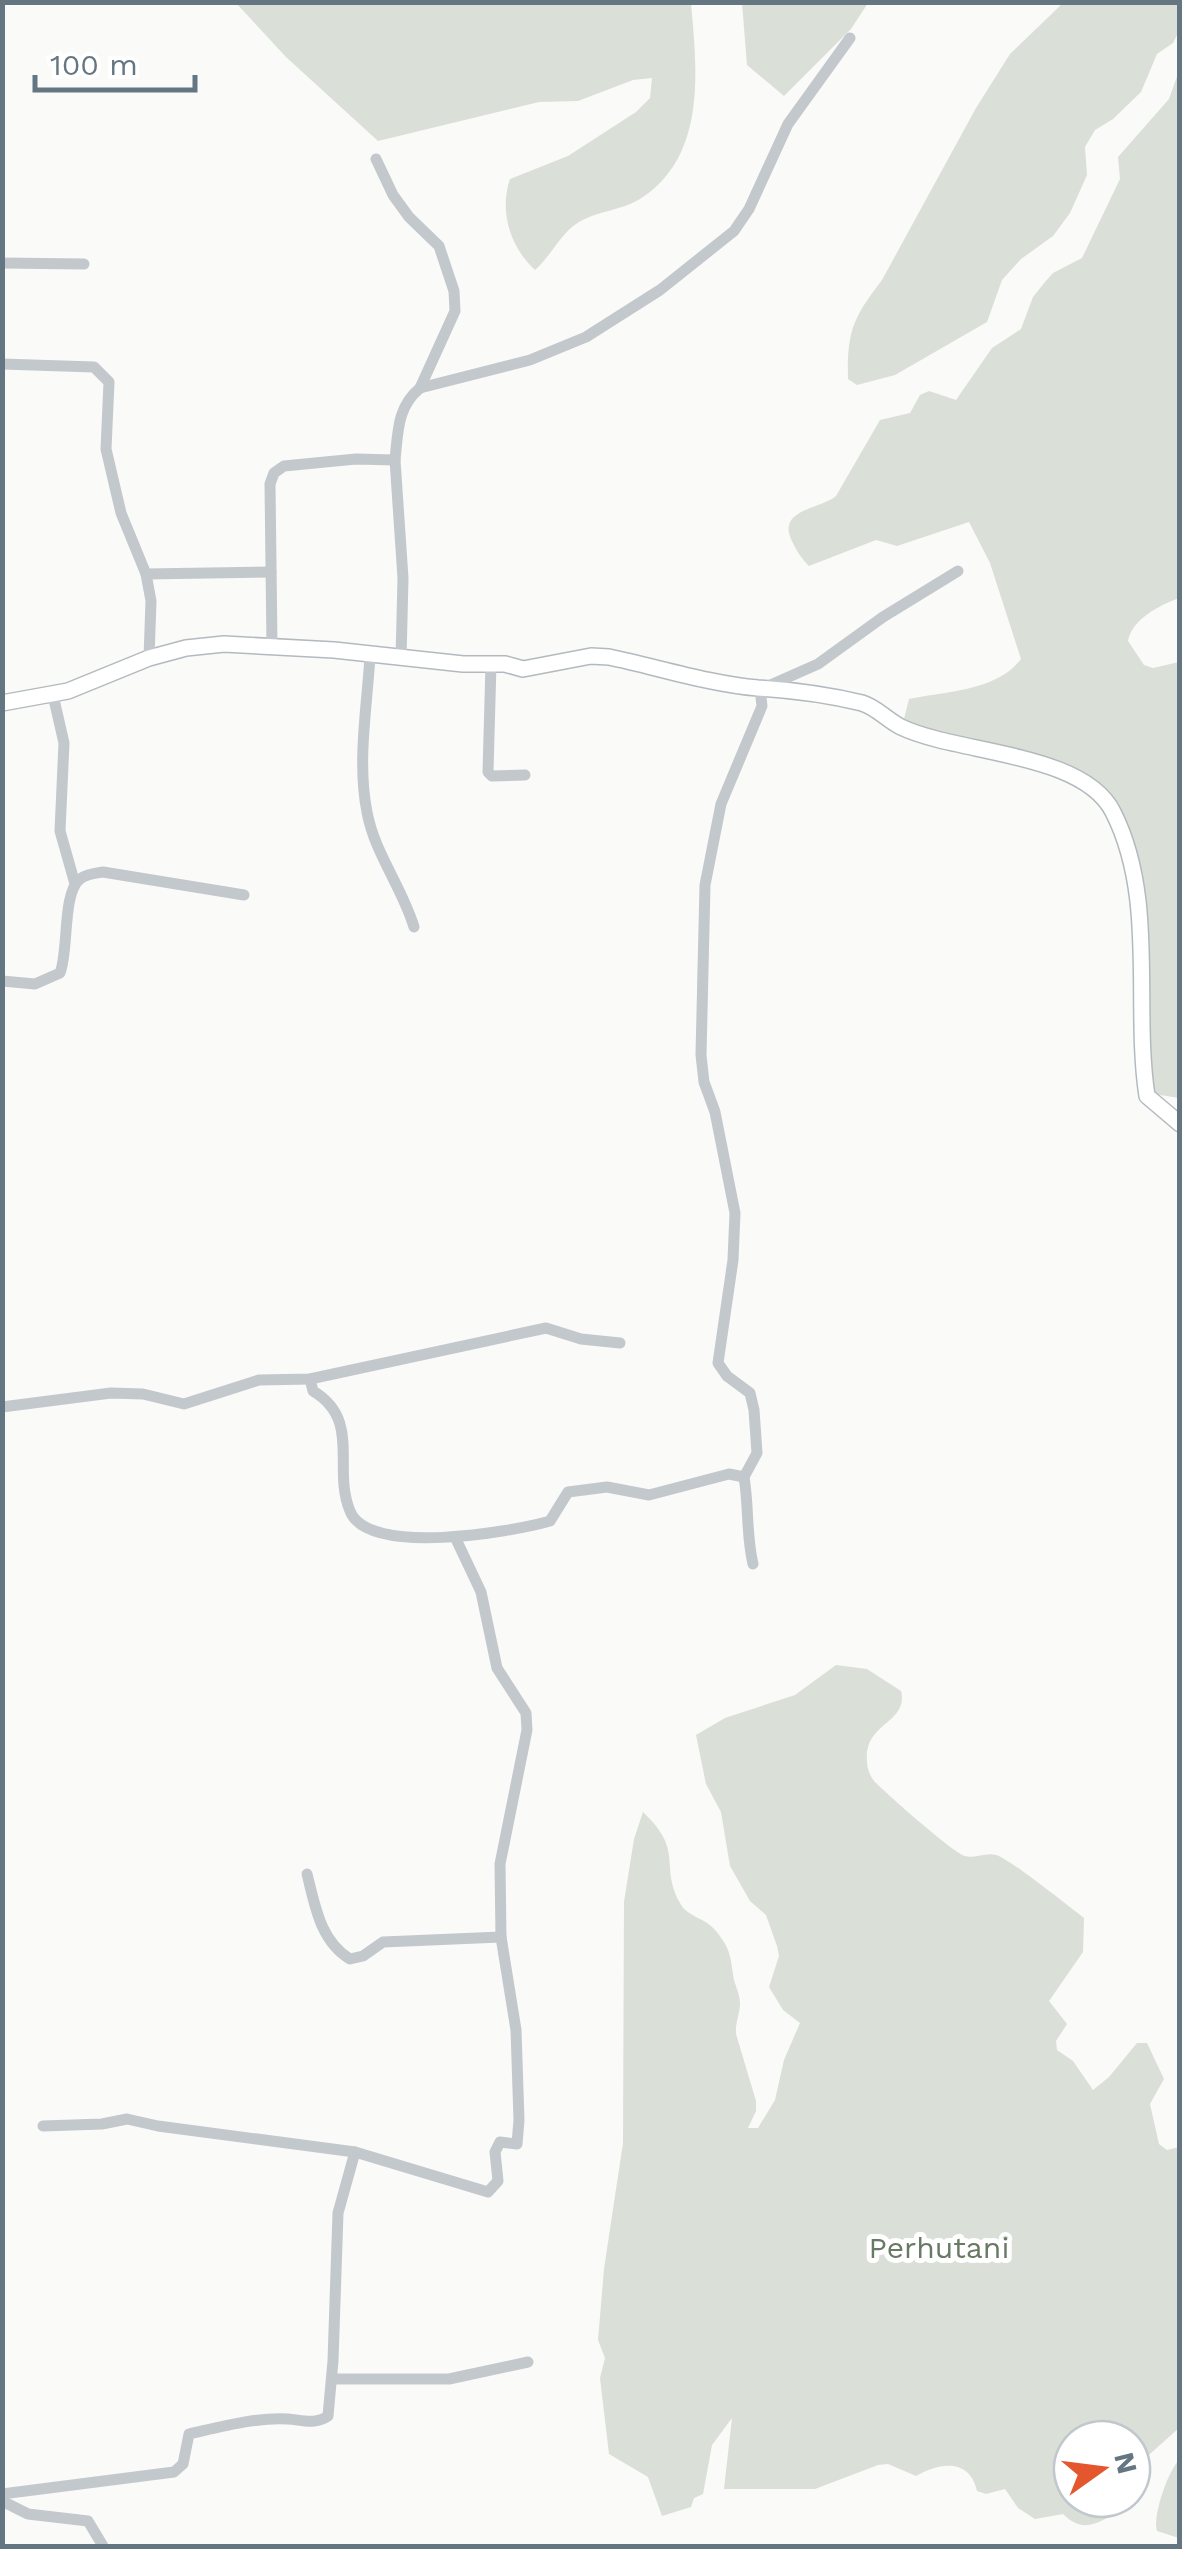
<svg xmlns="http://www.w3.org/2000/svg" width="1182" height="2549" font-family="'Work Sans',sans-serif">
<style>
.green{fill:#dadfd7}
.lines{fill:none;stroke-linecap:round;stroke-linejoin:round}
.secondary-casing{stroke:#b3babf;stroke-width:18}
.street{stroke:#c3c8cc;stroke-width:11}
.secondary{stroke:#fff;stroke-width:15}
.labels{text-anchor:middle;stroke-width:10;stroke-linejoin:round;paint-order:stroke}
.park-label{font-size:30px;fill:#687a64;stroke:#fff}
</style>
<rect width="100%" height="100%" fill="#fafaf8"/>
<g class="green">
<path d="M236,3H691C697,71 707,156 640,199C620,211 595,211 576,224C560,235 550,257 535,270C510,247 499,211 510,179L568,156L636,112L650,98L652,78L633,80L578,101L539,102L378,141L286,57Z"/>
<path d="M742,3V2L868,3L851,29L784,96L747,65Z"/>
<path d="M1063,3H1179V31L1173,43L1157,54L1141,92L1113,119L1095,130L1085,147L1087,175L1070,213L1053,236L1021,259L1002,280L987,322L895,375L857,385L848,379C847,331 853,318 882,280L976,108L1010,54Z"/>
<path d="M1179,71V598C1160,605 1132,619 1128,641L1144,665L1153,668L1179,662V1098L1154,1094L1148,1075L1129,841L1090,782L903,723L909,699C946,691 997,691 1021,659L990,563L969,522L897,546L876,540L809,566C801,558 796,550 791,539C778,509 821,509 836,496L880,420L910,413L920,395L929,391L956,400L992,348L1021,329L1033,297L1045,282L1053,273L1082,258L1120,179L1118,157L1169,99Z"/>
<path d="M836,1665L867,1669L901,1691C909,1724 863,1722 867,1762C867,1769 871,1778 875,1782C887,1794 952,1852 965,1856C974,1859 986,1852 996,1855C1010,1859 1068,1906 1084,1918L1083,1952L1049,2001L1067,2024L1056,2041L1057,2050L1073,2061L1093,2090L1109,2077L1137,2043H1147L1164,2079L1150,2104L1159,2144L1167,2150L1179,2147V2428L1132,2470V2439H1072V2499H1124L1122,2510C1099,2522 1084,2535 1063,2514L1035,2519L1018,2508L1005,2489L986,2494L977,2491C970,2458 939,2462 916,2476L888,2464L878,2465L815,2489H724L732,2418L712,2445L703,2494L694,2498L691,2507L662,2516L648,2477L609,2454L600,2378L605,2358L598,2340L604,2269L623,2143L624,1902L634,1839L643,1812C685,1852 659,1864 680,1903C687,1917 706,1918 716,1931C732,1951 730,1957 734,1980C736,1987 740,1996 740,2003C740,2014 735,2022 736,2034L756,2101V2111L748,2128H758L775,2100L784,2060L800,2023L783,2010L769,1987L779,1956L777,1946L766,1915L750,1901L730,1866L721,1812L706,1784L696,1735L725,1718L795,1695Z"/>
<path d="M1179,2460V2538L1157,2531C1152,2517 1168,2471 1179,2460Z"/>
</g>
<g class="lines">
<g class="secondary-casing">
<path id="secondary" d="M2,703L68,691L149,658L186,648L224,644L334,650L463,664H505L523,669L591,656L609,657C657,667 710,684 758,688C791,690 829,695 862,703C876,707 887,720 901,727C958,754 1083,752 1113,812C1157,898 1133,1005 1147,1096L1180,1124"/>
</g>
<g class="street">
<path d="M376,159L393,195L409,217L439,246L454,291L455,311L420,388"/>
<path d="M2,263L84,264"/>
<path d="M2,364L94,367L109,382L106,449L121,513L146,574L151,601L149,658"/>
<path d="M395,460L403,578L401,659"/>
<path d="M146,574L271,572"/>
<path d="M272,646L270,484L274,473L284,466L356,459L395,460C398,432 397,407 420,388L530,360L586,337L660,290L734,231L749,209L788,124L850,38"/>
<path d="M370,656C367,707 357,762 367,812C374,852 402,887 414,927"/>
<path d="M491,664L488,772L492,776L525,775"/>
<path d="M766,687L818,664L883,617L958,571"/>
<path d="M53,695L64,743L60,831L75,884"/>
<path d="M2,981L35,984L60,973C69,951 62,893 80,879C86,874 96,873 103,872L244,895"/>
<path d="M310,1379L313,1391C362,1420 332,1468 350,1511C368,1557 512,1532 550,1521L568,1492L607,1487L649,1495L729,1474L744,1477C749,1506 746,1535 753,1564"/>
<path d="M2,1407L111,1393L143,1394L184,1404L259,1380L310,1379L546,1328L581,1339L620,1343"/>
<path d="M744,1477L757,1453L754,1410L750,1393L727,1376L718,1363L733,1260L735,1213L715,1112L704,1082L701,1055L705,885L721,804L762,706L760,688"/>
<path d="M307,1874C315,1905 320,1941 350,1959L363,1956L383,1942L501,1937"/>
<path d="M43,2126L102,2124L127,2119L158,2126L355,2152L488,2192L498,2181L495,2152L500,2142L517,2144L519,2120L516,2030L501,1937L500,1864L527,1730L526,1713L497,1668L481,1592L455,1537"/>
<path d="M332,2379H449L528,2362"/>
<path d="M2,2494L174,2472L183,2464L189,2434C220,2427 256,2417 288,2419C302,2420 315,2425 328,2416L333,2361L338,2213L355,2152"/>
<path d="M2,2501L28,2514L88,2521L103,2546"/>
</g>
<use href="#secondary" class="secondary"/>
</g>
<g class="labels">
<g class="park-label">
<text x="939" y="2258">Perhutani</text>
</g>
</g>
<rect width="1182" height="2549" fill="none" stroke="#657683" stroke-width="10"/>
<g transform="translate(1102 2469) rotate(76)"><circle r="48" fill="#ffffff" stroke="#c1c8cd" stroke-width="2.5"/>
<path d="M0-8L18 38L0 25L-18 38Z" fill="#e4572e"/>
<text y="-15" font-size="28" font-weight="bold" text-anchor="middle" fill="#657683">N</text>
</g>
<path d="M35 75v15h160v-15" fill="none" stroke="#657683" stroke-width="5"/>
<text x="50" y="75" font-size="30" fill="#657683" stroke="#ffffff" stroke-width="8" paint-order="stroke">100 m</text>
</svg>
